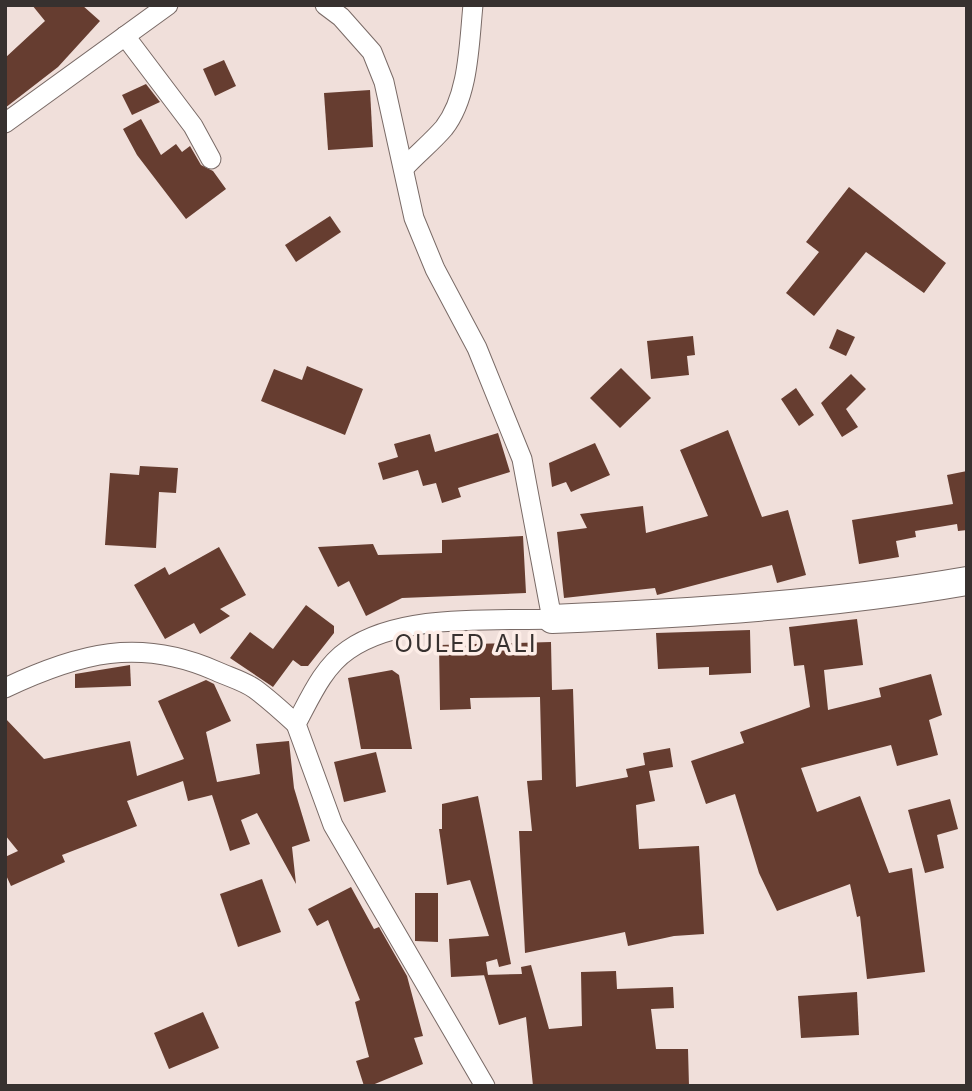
<svg xmlns="http://www.w3.org/2000/svg" width="972" height="1091" font-family="Inter,sans-serif">
<style>
.building{fill:#663d30}
.lines{fill:none;stroke-linecap:round;stroke-linejoin:round}
.street-casing{stroke:#796a66;stroke-width:21}
.secondary-casing{stroke:#796a66;stroke-width:30}
.street{stroke:#fff;stroke-width:19}
.secondary{stroke:#fff;stroke-width:28}
.labels{text-anchor:middle;stroke-width:7;stroke-linejoin:round;paint-order:stroke}
.quarter-label{font-size:24px;letter-spacing:2px;fill:#37312f;stroke:#fdede7}
</style>
<rect width="100%" height="100%" fill="#f0dfda"/>
<g class="building">
<path d="M32,5H82L100,21L58,67L5,108V58L45,21Z"/>
<path d="M224,60L236,86L215,96L203,69Z"/>
<path d="M146,84L160,102L132,115L122,95Z"/>
<path d="M370,90L373,147L328,150L324,93Z"/>
<path d="M141,119L161,155L176,144L182,152L190,146L201,165L213,171L226,189L186,219L137,155L123,129Z"/>
<path d="M849,187L946,263L924,293L866,252L814,316L786,293L819,252L806,242Z"/>
<path d="M330,216L341,232L296,262L285,245Z"/>
<path d="M837,329L855,337L846,356L829,348Z"/>
<path d="M693,336L695,355L687,356L689,375L651,379L647,341Z"/>
<path d="M307,366L363,389L345,435L261,401L274,369L302,380Z"/>
<path d="M621,368L651,398L620,428L590,398Z"/>
<path d="M851,374L866,389L846,409L858,427L842,437L821,403Z"/>
<path d="M796,388L814,415L799,426L781,399Z"/>
<path d="M728,430L762,517L788,510L806,575L777,583L772,565L657,595L655,588L564,598L557,532L587,528L580,514L643,506L646,533L708,516L680,450Z"/>
<path d="M498,433L510,472L458,488L461,497L442,503L436,483L423,486L418,470L383,480L378,463L398,457L394,444L430,434L435,452Z"/>
<path d="M595,443L610,475L571,492L566,482L552,487L549,463Z"/>
<path d="M140,466L178,468L176,493L159,492L156,548L105,545L110,473L139,475Z"/>
<path d="M967,471V530L958,531L957,524L915,531L916,537L896,541L899,557L859,564L852,520L953,504L947,475Z"/>
<path d="M523,536L526,593L402,598L366,616L349,581L338,587L318,547L373,544L378,555L442,553V540Z"/>
<path d="M219,547L246,595L220,609L230,616L200,634L194,623L165,639L134,585L165,567L169,575Z"/>
<path d="M306,605L334,626V633L308,666H301L293,660L273,687L230,658L250,632L273,649Z"/>
<path d="M857,619L863,665L824,670L828,710L881,697L879,688L931,674L942,715L929,720L938,755L897,766L891,745L801,768L817,812L860,796L889,873L912,868L925,972L867,979L860,916L857,917L850,884L777,911L759,873L735,794L706,804L691,761L744,743L740,732L810,707L804,665L794,666L789,627Z"/>
<path d="M750,630L751,673L709,675V667L658,669L656,633Z"/>
<path d="M551,642L552,690L573,689L576,787L628,777L626,769L645,765L643,753L670,748L673,767L649,771L655,801L636,805L639,849L699,846L704,934L674,936L628,946L625,932L525,953L519,831H532L527,781L542,780L540,697L470,698L471,709L440,710L439,645Z"/>
<path d="M130,665L131,686L75,688V674Z"/>
<path d="M392,670L399,675L412,749H361L348,678Z"/>
<path d="M206,680L214,684L231,721L206,732L217,782L260,774L256,744L289,741L294,788L310,841L292,847L296,884L257,813L241,820L250,844L230,851L212,795L188,801L183,781L127,801L137,826L62,855L65,862L11,886L5,873V857L18,851L5,835V718L44,759L130,741L137,776L184,759L158,701Z"/>
<path d="M376,752L386,792L344,802L334,762Z"/>
<path d="M478,796L511,964L499,967L497,959L486,962L488,975L451,977L449,939L489,936L470,880L447,885L439,829H442V804Z"/>
<path d="M950,799L958,829L937,835L944,868L925,873L908,810Z"/>
<path d="M262,879L281,932L238,947L220,894Z"/>
<path d="M351,887L374,929L379,927L407,976L423,1036L414,1038L423,1064L370,1086H364L356,1061L369,1057L355,1002L360,1000L328,920L317,926L308,909Z"/>
<path d="M415,893H438V942L415,941Z"/>
<path d="M531,965L549,1029L582,1026L581,972L616,971L617,989L673,987L674,1008L651,1009L656,1049H688L689,1086H533L526,1017L499,1025L484,975L522,974L521,967Z"/>
<path d="M857,992L859,1035L801,1038L798,996Z"/>
<path d="M203,1012L219,1048L169,1069L154,1033Z"/>
</g>
<g class="lines">
<g class="street-casing">
<g id="street">
<path d="M325,5L341,17L372,52L384,82L414,218L435,269L477,348L522,459L552,619C490,621 401,613 348,650C323,667 310,698 296,724L333,825L485,1086"/>
<path d="M125,36L193,126L211,159"/>
<path d="M5,123L168,5"/>
<path d="M405,167C417,154 432,142 444,128C469,96 469,44 473,5"/>
<path d="M5,688C79,653 139,637 216,671C229,677 244,681 255,689C270,700 283,712 296,724"/>
</g>
</g>
<g class="secondary-casing">
<path id="secondary" d="M552,619C691,613 829,605 967,581"/>
</g>
<use href="#street" class="street"/>
<use href="#secondary" class="secondary"/>
</g>
<g class="labels">
<g class="quarter-label">
<text x="466" y="652">OULED ALI</text>
</g>
</g>
<rect width="972" height="1091" fill="none" stroke="#37312f" stroke-width="14"/>
</svg>
